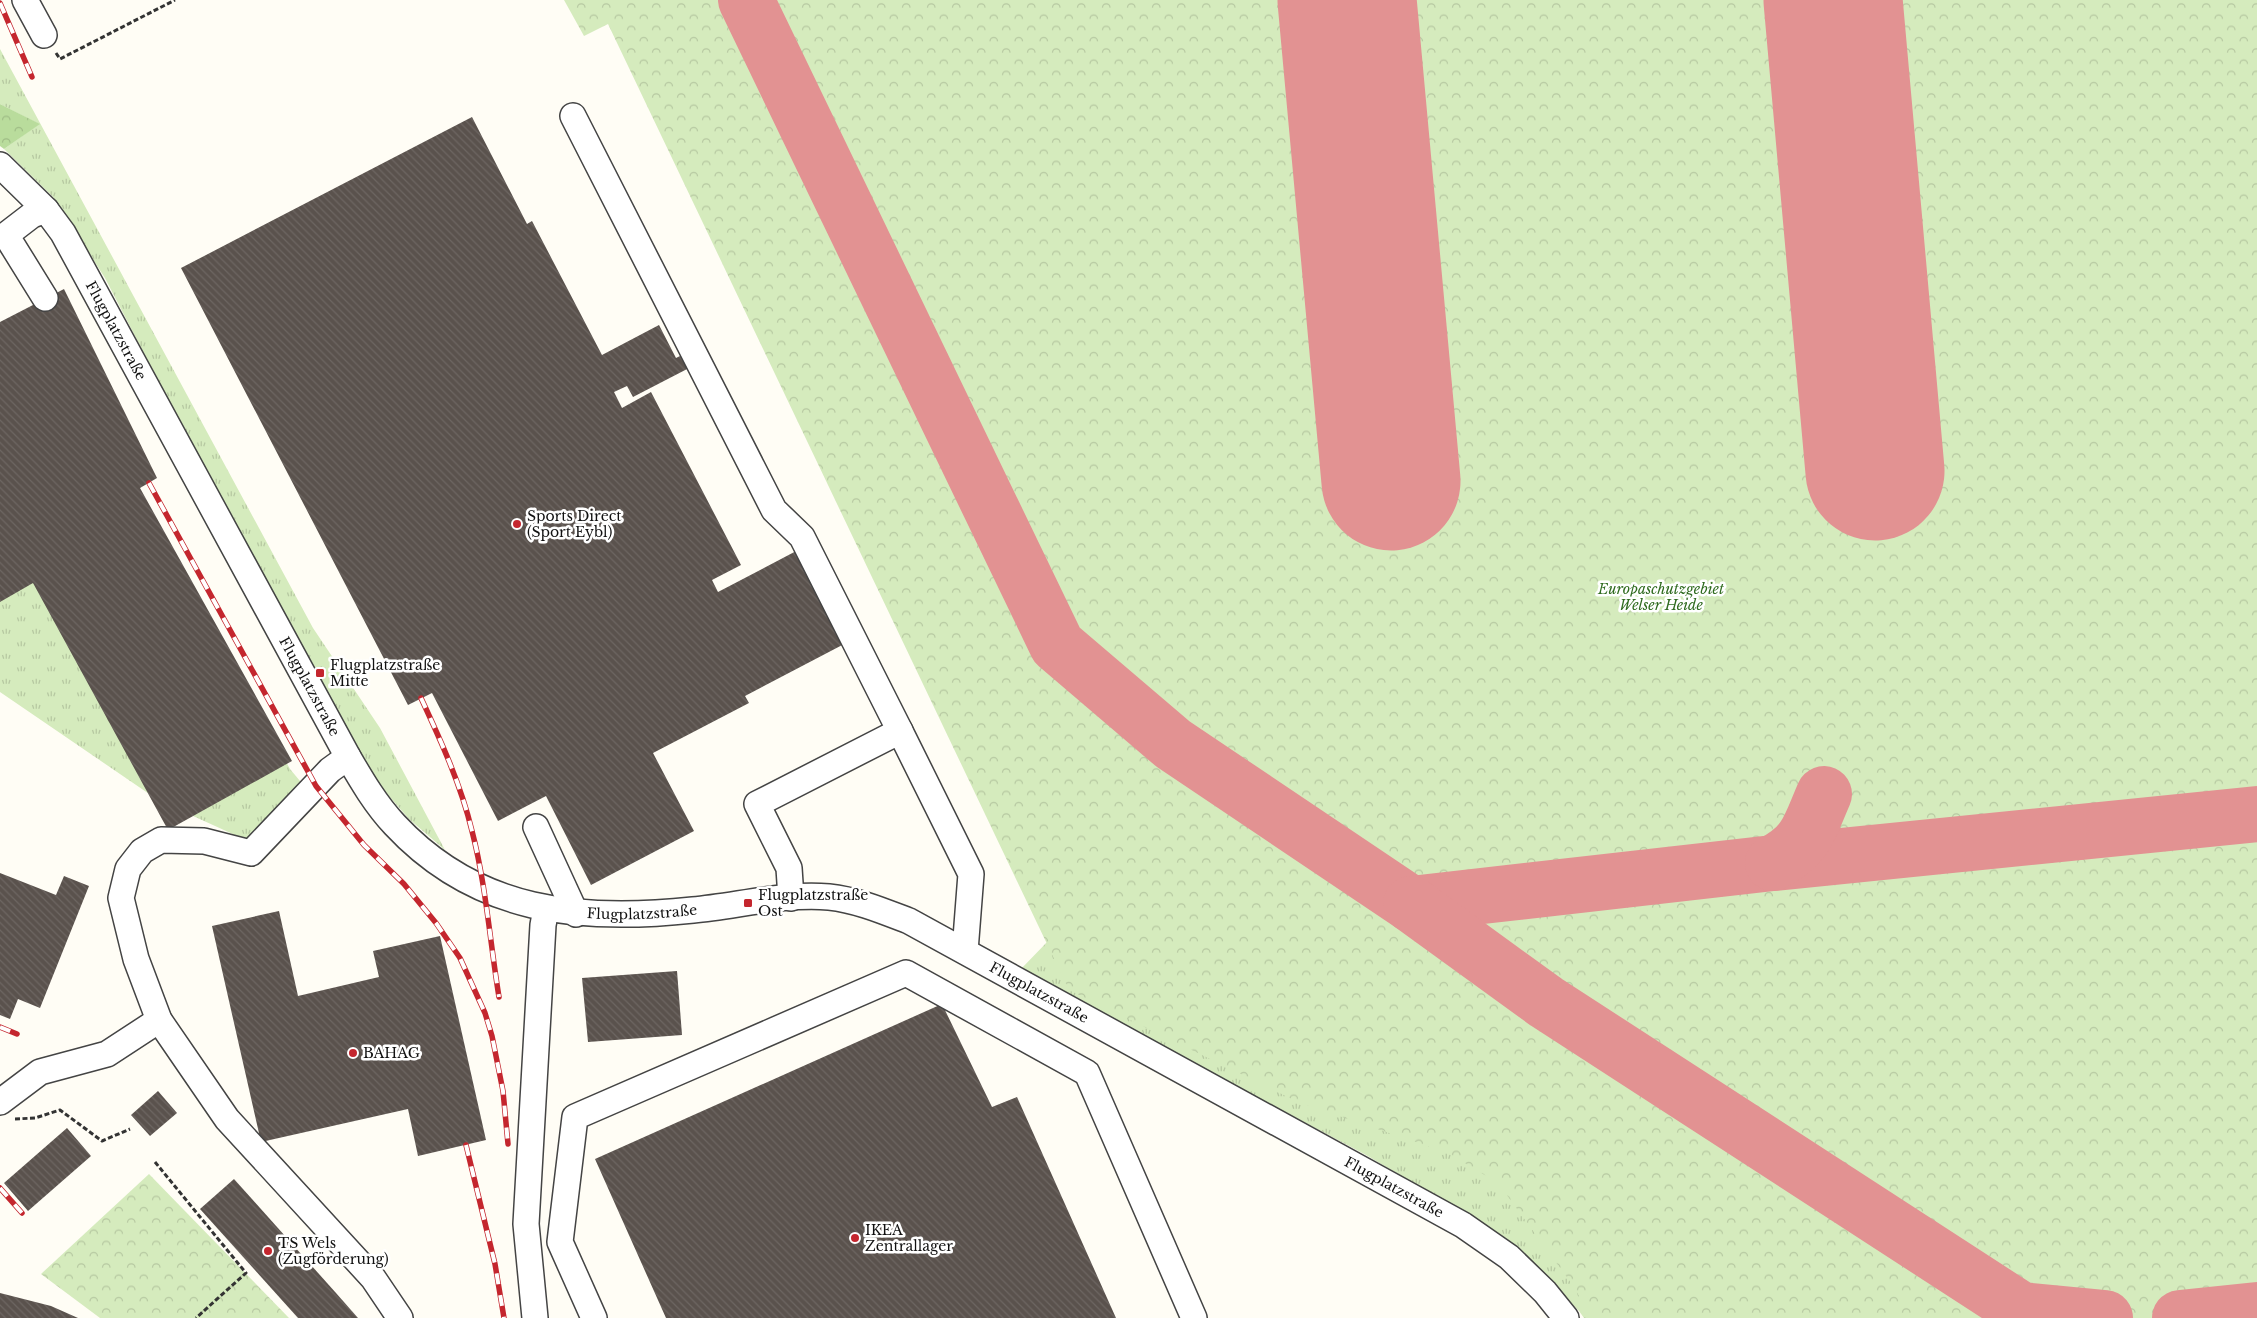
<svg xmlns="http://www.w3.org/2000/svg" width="2257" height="1318" font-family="'Libre Baskerville',serif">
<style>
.grass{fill:url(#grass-tufts)}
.forest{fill:url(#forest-crowns)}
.park{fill:url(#park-crowns)}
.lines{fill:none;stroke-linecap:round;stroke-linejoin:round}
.taxiway{stroke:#e29292;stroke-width:56}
.runway{stroke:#e29292;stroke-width:139}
.building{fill:url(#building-back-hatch)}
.minor-casing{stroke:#444;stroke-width:28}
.path{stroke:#333;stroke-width:3;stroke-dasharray:5 2.5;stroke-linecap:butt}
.minor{stroke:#fff;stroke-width:25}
.rail-casing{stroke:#c4262e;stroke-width:5.5}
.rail{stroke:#fff;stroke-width:4;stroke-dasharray:11;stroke-linecap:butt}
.poi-dot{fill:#c4262e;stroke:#fff;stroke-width:2}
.labels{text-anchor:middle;stroke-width:5;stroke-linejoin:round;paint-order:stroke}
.street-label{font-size:14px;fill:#111;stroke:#fff}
.poi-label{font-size:14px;fill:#111;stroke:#fff;text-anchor:start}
.park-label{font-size:14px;font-style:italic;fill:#2f6b1f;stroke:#fff}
</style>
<defs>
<pattern id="grass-tufts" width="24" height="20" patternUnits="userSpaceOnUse" patternTransform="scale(1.25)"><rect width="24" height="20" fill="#d5ebbd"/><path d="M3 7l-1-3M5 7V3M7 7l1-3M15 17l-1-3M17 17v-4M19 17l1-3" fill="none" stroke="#b6c8a1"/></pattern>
<pattern id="forest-crowns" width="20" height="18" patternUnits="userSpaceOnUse" patternTransform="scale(1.25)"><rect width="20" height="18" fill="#b9dc9c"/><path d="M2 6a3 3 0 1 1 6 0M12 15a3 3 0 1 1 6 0" fill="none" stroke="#9ebc85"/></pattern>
<pattern id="park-crowns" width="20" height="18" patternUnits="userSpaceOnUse" patternTransform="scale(1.25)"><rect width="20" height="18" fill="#d5ebbd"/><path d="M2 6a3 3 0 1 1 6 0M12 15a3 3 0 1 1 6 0" fill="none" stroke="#b6c8a1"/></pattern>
<pattern id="building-back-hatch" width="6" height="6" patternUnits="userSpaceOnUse" patternTransform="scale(1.25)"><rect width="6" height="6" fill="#5a524d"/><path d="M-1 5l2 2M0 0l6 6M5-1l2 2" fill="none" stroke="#6d6662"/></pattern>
</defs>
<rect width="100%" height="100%" fill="#fffdf5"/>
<g class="grass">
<path d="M0,49L313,628L380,728L445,850L409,819L374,779L154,373L105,278L53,197L4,149L39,124L0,104Z"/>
<path d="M141,499L290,769L305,787L248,841L158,800L0,692V578Z"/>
<path d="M1051,938L1476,1153L1614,1318H1584L1579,1311L1506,1238L1366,1155L1019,971Z"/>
</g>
<path class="forest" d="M0,104L40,124L4,149L0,146Z"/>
<g class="park">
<path d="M564,0H2257V1318H1591L1574,1287L1498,1183L1448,1153L1298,1102L1069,990L608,24L584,36Z"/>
<path d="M149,1174L289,1318H100L41,1274Z"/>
</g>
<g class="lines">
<g class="taxiway">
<path d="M746,0L1057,645L1173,744L1411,904L1773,863L2257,814"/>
<path d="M1773,863C1808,844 1809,828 1824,794"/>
<path d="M1411,904L1546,1002L2021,1310L2105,1318"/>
<path d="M2180,1318L2257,1310"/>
</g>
<g class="runway">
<path d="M1347,0L1391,481"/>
<path d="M1833,0L1875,471"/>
</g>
</g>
<g class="building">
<path d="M472,117L527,224L532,221L602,355L659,325L676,358L684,354L691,367L633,397L627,386L614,392L622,408L651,392L741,565L712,580L718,592L800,549L848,642L745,696L749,703L653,753L694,831L591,885L546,796L498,821L432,693L408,705L181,268Z"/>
<path d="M64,289L157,478L140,488L292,761L168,830L33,583L0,602V322Z"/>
<path d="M0,873L56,895L64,876L89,886L40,1008L18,999L10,1019L0,1015Z"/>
<path d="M279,911L298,996L379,977L373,951L440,936L486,1140L418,1156L408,1109L261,1142L212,926Z"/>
<path d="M677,971L682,1035L588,1042L582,978Z"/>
<path d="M942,1004L992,1107L1017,1097L1116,1318H666L595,1159Z"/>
<path d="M158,1091L177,1113L150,1136L131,1115Z"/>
<path d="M67,1128L91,1156L28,1211L4,1183Z"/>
<path d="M234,1179L336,1293L358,1318H298L200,1209Z"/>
<path d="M0,1293L51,1306L78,1318H0Z"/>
</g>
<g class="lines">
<g class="minor-casing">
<g id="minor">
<path d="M25,0L44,35"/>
<path d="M573,116L774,510L802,537L900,731"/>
<path id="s1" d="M0,165L46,210L63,233L348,757C362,781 376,805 395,825C477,913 581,922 693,910C737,906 784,893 829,897C857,900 883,911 909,921L1463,1225L1509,1257L1545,1292L1566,1318"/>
<path d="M45,298L6,235L32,215L46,210"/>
<path d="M348,757L330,770L251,853L204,841L161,840L142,851L128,869L121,898L136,959L159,1020L227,1119L373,1278L400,1318"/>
<path d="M536,827L576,914"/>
<path d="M791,898L789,868L757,804L900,731L971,874L965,951"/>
<path d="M0,1102L40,1072L107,1054L159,1020"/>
<path d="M535,1318L526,1224L543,925L546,909"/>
<path d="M594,1318L560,1242L575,1117L906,973L1087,1073L1194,1318"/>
</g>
</g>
<g class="path">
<path d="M56,53L60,59L175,0"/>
<path d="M15,1119L35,1118L60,1110L102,1141L130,1129"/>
<path d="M155,1162L246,1273L196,1318"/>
</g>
<use href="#minor" class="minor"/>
<g class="rail-casing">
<g id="rail">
<path d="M0,3L32,77"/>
<path d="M149,483L316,786L364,845L404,884L436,923L460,958L485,1013L492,1036L503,1091L508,1144"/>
<path d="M421,698C441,741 461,785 472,831C486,885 490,942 499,997"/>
<path d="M0,1027L17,1034"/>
<path d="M466,1145L495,1264L504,1318"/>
<path d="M0,1188L22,1213"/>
</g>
</g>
<use href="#rail" class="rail"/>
</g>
<g class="poi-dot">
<circle cx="517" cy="524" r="5"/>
<rect x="315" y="668" width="10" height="10" rx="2.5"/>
<rect x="743" y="898" width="10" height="10" rx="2.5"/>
<circle cx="353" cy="1053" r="5"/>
<circle cx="855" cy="1238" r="5"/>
<circle cx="268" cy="1251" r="5"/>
</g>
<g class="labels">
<g class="street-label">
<text dy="5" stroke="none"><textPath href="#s1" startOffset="204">Flugplatzstraße</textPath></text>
<text dy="5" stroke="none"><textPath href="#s1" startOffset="609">Flugplatzstraße</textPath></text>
<text dy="5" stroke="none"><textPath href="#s1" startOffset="1044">Flugplatzstraße</textPath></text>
<text dy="5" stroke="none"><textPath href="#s1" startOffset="1464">Flugplatzstraße</textPath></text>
<text dy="5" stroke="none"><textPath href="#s1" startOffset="1869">Flugplatzstraße</textPath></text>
</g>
<g class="poi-label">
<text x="527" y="521">Sports Direct<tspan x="527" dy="16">(Sport Eybl)</tspan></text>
<text x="330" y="670">Flugplatzstraße<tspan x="330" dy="16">Mitte</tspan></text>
<text x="758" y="900">Flugplatzstraße<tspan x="758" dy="16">Ost</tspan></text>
<text x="363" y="1058">BAHAG</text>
<text x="865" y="1235">IKEA<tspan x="865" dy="16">Zentrallager</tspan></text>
<text x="278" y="1248">TS Wels<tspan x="278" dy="16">(Zugförderung)</tspan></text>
</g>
<g class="park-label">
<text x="1661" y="594">Europaschutzgebiet<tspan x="1661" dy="16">Welser Heide</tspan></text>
</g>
</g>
</svg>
